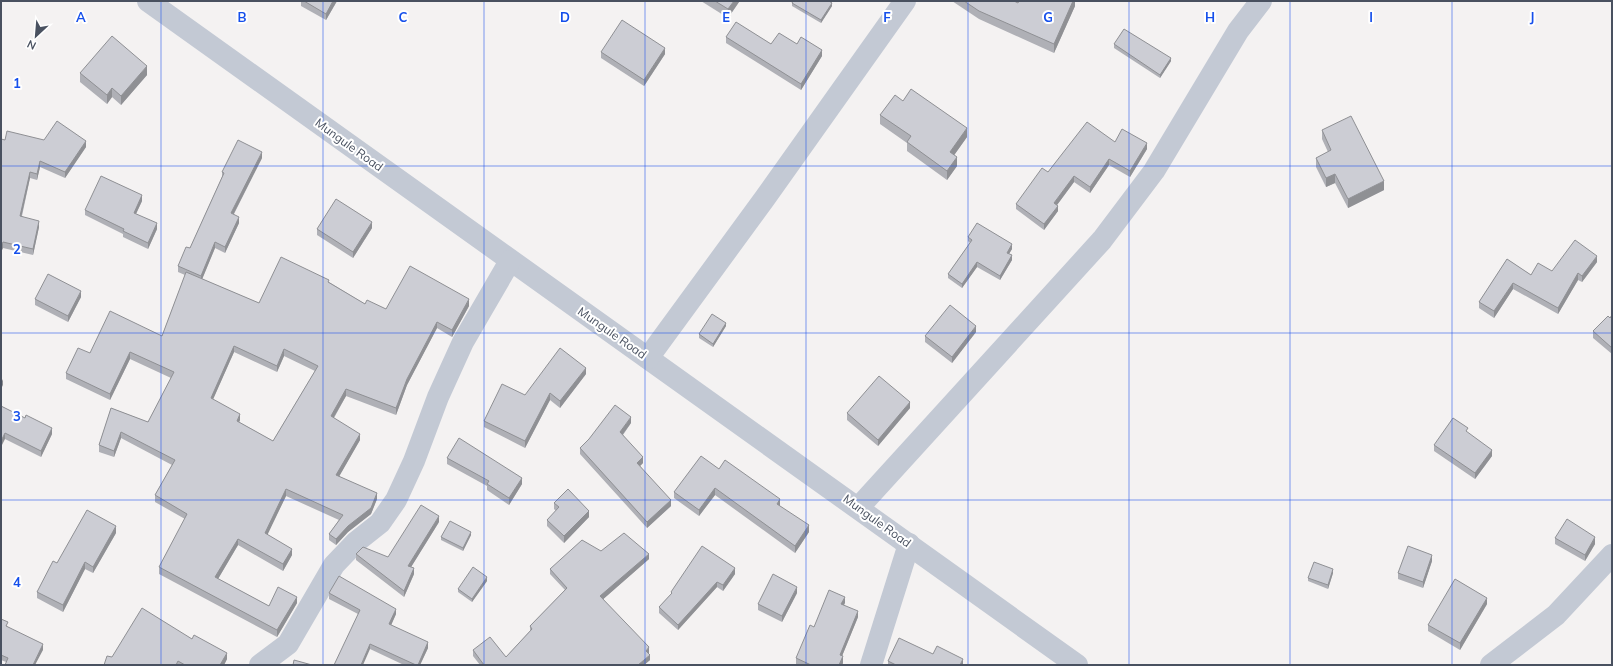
<svg xmlns="http://www.w3.org/2000/svg" width="1613" height="666" font-family="Mulish,sans-serif">
<style>
.lines{fill:none;stroke-linecap:round;stroke-linejoin:round}
.minor{stroke:#c3c9d4;stroke-width:22}
.wall{fill:#afb0b6;fill-rule:evenodd}
.shaded-wall{fill:#8f9094}
.building{fill:#cccdd4;stroke:#8f9094;fill-rule:evenodd}
.grid{fill:none;stroke:#154feb;stroke-width:1;stroke-opacity:0.55}
.labels{text-anchor:middle;stroke-width:4;stroke-linejoin:round;paint-order:stroke}
.street-label{font-size:12px;fill:#495160;stroke:#fff}
.grid-label{font-size:13px;text-anchor:middle;font-weight:bold;fill:#154feb;stroke:#fff;stroke-width:4;stroke-linejoin:round;paint-order:stroke}
</style>
<rect width="100%" height="100%" fill="#f4f2f2"/>
<g class="lines">
<g class="minor">
<path d="M148,1C457,223 768,443 1077,665"/>
<path d="M648,358L765,198L905,1"/>
<path d="M859,507L1102,240L1154,171L1238,31L1261,1"/>
<path d="M260,665L288,644L334,565L356,542L380,523L396,500L414,461L438,397L463,342L510,261"/>
<path d="M871,665L909,544"/>
<path d="M1491,665L1556,615L1612,555"/>
</g>
</g>
<g class="wall">
<path d="M301,1H337L326,20L301,6Z"/>
<path d="M701,1H739V2L728,18Z"/>
<path d="M952,1H1014L1018,3L1075,1V6L1054,53L979,19Z"/>
<path d="M792,3L832,6L821,23L792,6Z"/>
<path d="M726,37L771,44H797L822,56L801,90L726,43Z"/>
<path d="M1114,44L1171,61L1160,78L1114,48Z"/>
<path d="M601,52L665,54L644,86L601,58Z"/>
<path d="M80,73L147,75L121,105L112,97L107,104L80,82Z"/>
<path d="M903,101L967,137L954,155L957,166L947,180L907,151V143L880,124V115Z"/>
<path d="M1322,130L1384,190L1348,208L1335,183L1326,187L1316,167V158L1328,152L1322,139Z"/>
<path d="M5,140H44L86,147L65,178L40,167L37,180L30,178L22,216L39,227L33,255L3,248L1,252Z"/>
<path d="M1115,142L1147,149L1130,177L1109,165L1090,193L1074,182L1057,205L1058,211L1044,230L1016,209V204L1048,172Z"/>
<path d="M262,158L234,214L239,223L225,253L215,248L202,279L259,303L329,282L365,304L386,309L469,306L452,337L437,328L407,385L396,415L346,396L334,418L360,440L339,476L377,499L371,514L348,532L336,545L329,540V534L339,520L286,496L267,534L292,555L283,571L238,545L218,579L269,606L297,603L277,637L159,574V567L185,519L155,502V495L172,465L121,438L114,457L99,452V445L111,408L148,422L171,378L130,359L110,400L66,379V373L90,353L162,336L185,275L178,272V266L190,248L222,177V172ZM234,352L277,372L284,356L315,371L273,441L239,422L240,420L213,399Z"/>
<path d="M142,201L136,214L157,229L148,249L123,237V234L85,215V210Z"/>
<path d="M372,228L353,258L317,235V229Z"/>
<path d="M968,237L1012,249L1009,254L1012,260L1000,280L977,267L962,288L948,278V274L970,243L968,241Z"/>
<path d="M1507,259L1531,275L1597,262L1582,282L1578,280L1558,314L1513,289L1494,318L1479,308V302Z"/>
<path d="M81,297L68,322L35,305V299Z"/>
<path d="M1612,315V354L1593,338V331L1610,318Z"/>
<path d="M726,326L713,347L699,338V334Z"/>
<path d="M976,332L952,363L925,342V336Z"/>
<path d="M586,374L560,408L550,400L525,448L484,427V421L525,395Z"/>
<path d="M1,406L52,434L41,457L5,439Z"/>
<path d="M910,408L878,446L847,420V413Z"/>
<path d="M631,423L623,435L643,463L640,466L671,506L647,528L580,454V448L589,439Z"/>
<path d="M1434,445L1492,456L1475,479L1434,451Z"/>
<path d="M447,458L522,484L509,505L487,490V486L447,464Z"/>
<path d="M719,469L780,505V506L809,532L795,553L715,495L699,516L674,498V492Z"/>
<path d="M554,503L589,517L564,543L547,526V520L556,511L554,509Z"/>
<path d="M439,522L411,567L414,574L404,597L356,560V554L388,557Z"/>
<path d="M116,533L93,573L85,569L63,612L37,598V592L57,563Z"/>
<path d="M471,535L463,551L441,540V537Z"/>
<path d="M1555,538L1595,544L1585,561L1555,544Z"/>
<path d="M601,551L649,559L603,599L649,653V654L650,660L644,665H480L473,656V650L506,657L530,631V626L565,590L550,574V569Z"/>
<path d="M1432,561L1423,588L1398,579V573Z"/>
<path d="M1333,573L1328,589L1308,581V578Z"/>
<path d="M735,574L723,591L717,587L678,630L659,613V607L671,594V592Z"/>
<path d="M487,581L472,602L458,592V589Z"/>
<path d="M329,593L396,614L391,625L428,648L420,665H404L370,649L358,614L329,599Z"/>
<path d="M797,593L782,622L758,610V604Z"/>
<path d="M845,603L844,605L858,617L842,656L843,663L842,665H796V658L814,627Z"/>
<path d="M1487,604L1460,650L1428,631V625Z"/>
<path d="M1,619L8,627L43,650L6,662L1,660Z"/>
<path d="M192,639L227,659L224,665H104L112,657Z"/>
<path d="M933,654L963,665H888V661Z"/>
</g>
<g class="shaded-wall">
<path d="M333,1H337L326,20V14Z"/>
<path d="M734,1H739V2L728,18V9Z"/>
<path d="M1073,1H1075V6L1054,53V44Z"/>
<path d="M832,3V6L821,23V20Z"/>
<path d="M665,48V54L644,86V80Z"/>
<path d="M822,50V56L801,90V84Z"/>
<path d="M1171,58V61L1160,78V75Z"/>
<path d="M147,66V75L121,105V96Z"/>
<path d="M112,88V97L107,104V95Z"/>
<path d="M967,128V137L950,161V152Z"/>
<path d="M86,141V147L65,178V172Z"/>
<path d="M1147,143V149L1130,177V171Z"/>
<path d="M262,152V158L231,219V213Z"/>
<path d="M957,157V166L947,180V171Z"/>
<path d="M1109,159V165L1090,193V187Z"/>
<path d="M40,161V167L37,180V174Z"/>
<path d="M30,172V178L20,222V216Z"/>
<path d="M1335,174V183L1326,187V178Z"/>
<path d="M1074,176V182L1054,209V203Z"/>
<path d="M1384,181V190L1348,208V199Z"/>
<path d="M142,195V201L134,218V213Z"/>
<path d="M1058,206V211L1044,230V224Z"/>
<path d="M239,217V223L225,253V247Z"/>
<path d="M39,221V227L33,255V249Z"/>
<path d="M372,222V228L353,258V252Z"/>
<path d="M157,223V229L148,249V243Z"/>
<path d="M3,242V248L1,252V246Z"/>
<path d="M215,242V248L201,282V276Z"/>
<path d="M1012,244V249L1007,257V253Z"/>
<path d="M1012,255V260L1000,280V276Z"/>
<path d="M1597,256V262L1582,282V276Z"/>
<path d="M977,262V267L962,288V284Z"/>
<path d="M1578,273V280L1558,314V308Z"/>
<path d="M1513,283V289L1494,318V311Z"/>
<path d="M81,291V297L68,322V316Z"/>
<path d="M469,299V306L452,337V330Z"/>
<path d="M437,322V328L407,385L396,415V408L407,379Z"/>
<path d="M726,323V326L713,347V344Z"/>
<path d="M976,326V332L952,363V357Z"/>
<path d="M234,346V352L211,404V398Z"/>
<path d="M284,349V356L277,372V366Z"/>
<path d="M130,352V359L110,400V394Z"/>
<path d="M586,368V374L560,408V401Z"/>
<path d="M3,379V385L1,389V383Z"/>
<path d="M346,389V396L331,422V416Z"/>
<path d="M550,393V400L525,448V441Z"/>
<path d="M910,402V408L878,446V440Z"/>
<path d="M240,414V420L237,427V421Z"/>
<path d="M631,417V423L620,438V432Z"/>
<path d="M52,428V434L41,457V451Z"/>
<path d="M121,432V438L114,457V451Z"/>
<path d="M5,433V439L1,447V441Z"/>
<path d="M360,434V440L336,482V475Z"/>
<path d="M1492,450V456L1475,479V473Z"/>
<path d="M643,457V463L637,469V463Z"/>
<path d="M522,478V484L509,505V498Z"/>
<path d="M715,488V495L699,516V510Z"/>
<path d="M286,489V496L265,540V533Z"/>
<path d="M377,493V499L371,514L348,532L336,545V539Z"/>
<path d="M780,499V505L777,510V504Z"/>
<path d="M671,500V506L647,528V522Z"/>
<path d="M589,511V517L564,543V536Z"/>
<path d="M439,516V522L408,572V566Z"/>
<path d="M809,525V532L795,553V546Z"/>
<path d="M116,526V533L93,573V567Z"/>
<path d="M471,532V535L463,551V548Z"/>
<path d="M1595,537V544L1585,561V555Z"/>
<path d="M238,539V545L215,584V577Z"/>
<path d="M292,549V555L283,571V564Z"/>
<path d="M649,554V559L600,602V596Z"/>
<path d="M1432,555V561L1423,588V582Z"/>
<path d="M85,562V569L63,612V605Z"/>
<path d="M414,568V574L404,597V591Z"/>
<path d="M735,568V574L723,591V585Z"/>
<path d="M1333,569V573L1328,589V585Z"/>
<path d="M487,577V581L472,602V599Z"/>
<path d="M717,582V587L678,630V625Z"/>
<path d="M797,587V593L782,622V616Z"/>
<path d="M297,597V603L277,637V630Z"/>
<path d="M845,597V603L841,610V604Z"/>
<path d="M1487,598V604L1460,650V643Z"/>
<path d="M396,609V614L389,630V624Z"/>
<path d="M858,611V617L840,661V655Z"/>
<path d="M428,642V648L420,665H418Z"/>
<path d="M43,644V650L35,665H33Z"/>
<path d="M370,644V649L363,665H361Z"/>
<path d="M649,647V653L646,656V651Z"/>
<path d="M227,653V659L224,665H220Z"/>
<path d="M650,655V660L644,665H638Z"/>
<path d="M843,656V663L842,665H839Z"/>
<path d="M963,659V665H960Z"/>
</g>
<g class="building">
<path d="M304,1H333L326,14Z"/>
<path d="M715,1H734L728,9Z"/>
<path d="M793,1H829L832,3L821,20L792,3Z"/>
<path d="M964,1H1014L1018,3L1019,1H1073L1054,44L979,11Z"/>
<path d="M622,20L665,48L644,80L601,52Z"/>
<path d="M736,22L771,44L779,33L797,44L801,37L822,50L801,84L726,37Z"/>
<path d="M1124,29L1171,58L1160,75L1114,44Z"/>
<path d="M112,36L147,66L121,96L112,88L107,95L80,73Z"/>
<path d="M911,89L967,128L950,152L957,157L947,171L907,142L911,136L880,115L895,95L903,101Z"/>
<path d="M1351,116L1384,181L1348,199L1335,174L1326,178L1316,158L1331,150L1322,130Z"/>
<path d="M57,121L86,141L65,172L40,161L37,174L30,172L20,216L39,221L33,249L3,242L1,246V139L5,140L7,131L44,140Z"/>
<path d="M1087,122L1115,142L1122,129L1147,143L1130,171L1109,159L1090,187L1074,176L1054,203L1058,206L1044,224L1016,204L1042,168L1048,172Z"/>
<path d="M238,140L262,152L231,213L239,217L225,247L215,242L201,276L178,266L186,247L190,248L224,173L222,172Z"/>
<path d="M101,176L142,195L134,213L157,223L148,243L123,231L124,229L85,210Z"/>
<path d="M336,199L372,222L353,252L317,229Z"/>
<path d="M977,223L1012,244L1007,253L1012,255L1000,276L977,262L962,284L948,274L972,240L968,237Z"/>
<path d="M1575,240L1597,256L1582,276L1578,273L1558,308L1513,283L1494,311L1479,302L1507,259L1531,275L1538,263L1552,271Z"/>
<path d="M281,257L329,280L328,282L365,304L367,300L386,309L410,266L469,299L452,330L437,322L407,379L396,408L346,389L331,416L360,434L336,475L377,493L371,508L348,526L336,539L329,534L343,515L286,489L265,533L292,549L283,564L238,539L215,577L269,606L278,587L297,597L277,630L159,567L187,514L155,495L175,460L121,432L114,451L99,445L111,408L148,422L174,372L130,352L110,394L66,373L78,348L90,353L110,311L162,336L186,272L259,303ZM234,346L277,366L284,349L318,366L273,441L237,421L240,414L211,398Z"/>
<path d="M48,274L81,291L68,316L35,299Z"/>
<path d="M950,305L976,326L952,357L925,336Z"/>
<path d="M712,314L726,323L713,344L699,334Z"/>
<path d="M1612,315V348L1593,331L1608,316L1610,318Z"/>
<path d="M560,348L586,368L560,401L550,393L525,441L484,421L502,384L525,395Z"/>
<path d="M879,376L910,402L878,440L847,413Z"/>
<path d="M615,405L631,417L620,432L643,457L637,463L671,500L647,522L580,448L589,439Z"/>
<path d="M1,406L25,418L26,415L52,428L41,451L5,433L1,441Z"/>
<path d="M1453,418L1468,428L1466,431L1492,450L1475,473L1434,445Z"/>
<path d="M459,438L522,478L509,498L487,484L489,481L447,458Z"/>
<path d="M701,456L719,469L725,460L780,499L777,504L809,525L795,546L715,488L699,510L674,492Z"/>
<path d="M568,489L589,511L564,536L547,520L559,507L554,503Z"/>
<path d="M421,505L439,516L408,566L414,568L404,591L356,554L363,547L388,557Z"/>
<path d="M87,510L116,526L93,567L85,562L63,605L37,592L53,561L57,563Z"/>
<path d="M1567,519L1595,537L1585,555L1555,538Z"/>
<path d="M450,521L471,532L463,548L441,537Z"/>
<path d="M624,533L649,554L600,596L649,647L646,651L650,655L638,665H484L473,650L490,637L506,657L532,629L530,626L567,588L550,569L582,540L601,551Z"/>
<path d="M702,546L735,568L723,585L717,582L678,625L659,607L672,593L671,592Z"/>
<path d="M1408,546L1432,555L1423,582L1398,573Z"/>
<path d="M1314,562L1333,569L1328,585L1308,578Z"/>
<path d="M473,567L487,577L472,599L458,589Z"/>
<path d="M773,574L797,587L782,616L758,604Z"/>
<path d="M339,576L396,609L389,624L428,642L418,665H416L370,644L361,665H334L360,610L329,593Z"/>
<path d="M1455,579L1487,598L1460,643L1428,625Z"/>
<path d="M829,590L845,597L841,604L858,611L840,655L843,656L839,665H811L796,658L810,625L814,627Z"/>
<path d="M142,608L192,639L194,635L227,653L220,665H185L178,661L176,665H104L107,656L112,657Z"/>
<path d="M1,619L8,622L6,626L43,644L33,665H5L8,658L1,655Z"/>
<path d="M899,638L933,654L937,646L963,659L960,665H896L888,661Z"/>
<path d="M294,660L312,665H293Z"/>
</g>
<path class="grid" d="M161,1V665M323,1V665M484,1V665M645,1V665M806,1V665M968,1V665M1129,1V665M1290,1V665M1452,1V665M1,166H1612M1,333H1612M1,500H1612"/>
<g class="labels">
<g class="street-label">
<text transform="translate(349 145) rotate(36)" y="4">Mungule Road</text>
<text transform="translate(612 333) rotate(35)" y="4">Mungule Road</text>
<text transform="translate(877 521) rotate(36)" y="4">Mungule Road</text>
</g>
</g>
<g class="grid-label">
<text x="81" y="22">A</text>
<text x="242" y="22">B</text>
<text x="403" y="22">C</text>
<text x="565" y="22">D</text>
<text x="726" y="22">E</text>
<text x="887" y="22">F</text>
<text x="1048" y="22">G</text>
<text x="1210" y="22">H</text>
<text x="1371" y="22">I</text>
<text x="1532" y="22">J</text>
<text x="17" y="88">1</text>
<text x="17" y="254">2</text>
<text x="17" y="421">3</text>
<text x="17" y="587">4</text>
</g>
<rect width="1613" height="666" fill="none" stroke="#495160" stroke-width="4"/>
<g transform="translate(36 36) rotate(206)" stroke="#ffffff" stroke-width="3" paint-order="stroke">
<path d="M0-3L7 15L0 10L-7 15Z" fill="#495160"/>
<text y="-6" font-size="11" font-weight="bold" text-anchor="middle" fill="#495160">N</text>
</g>
</svg>
